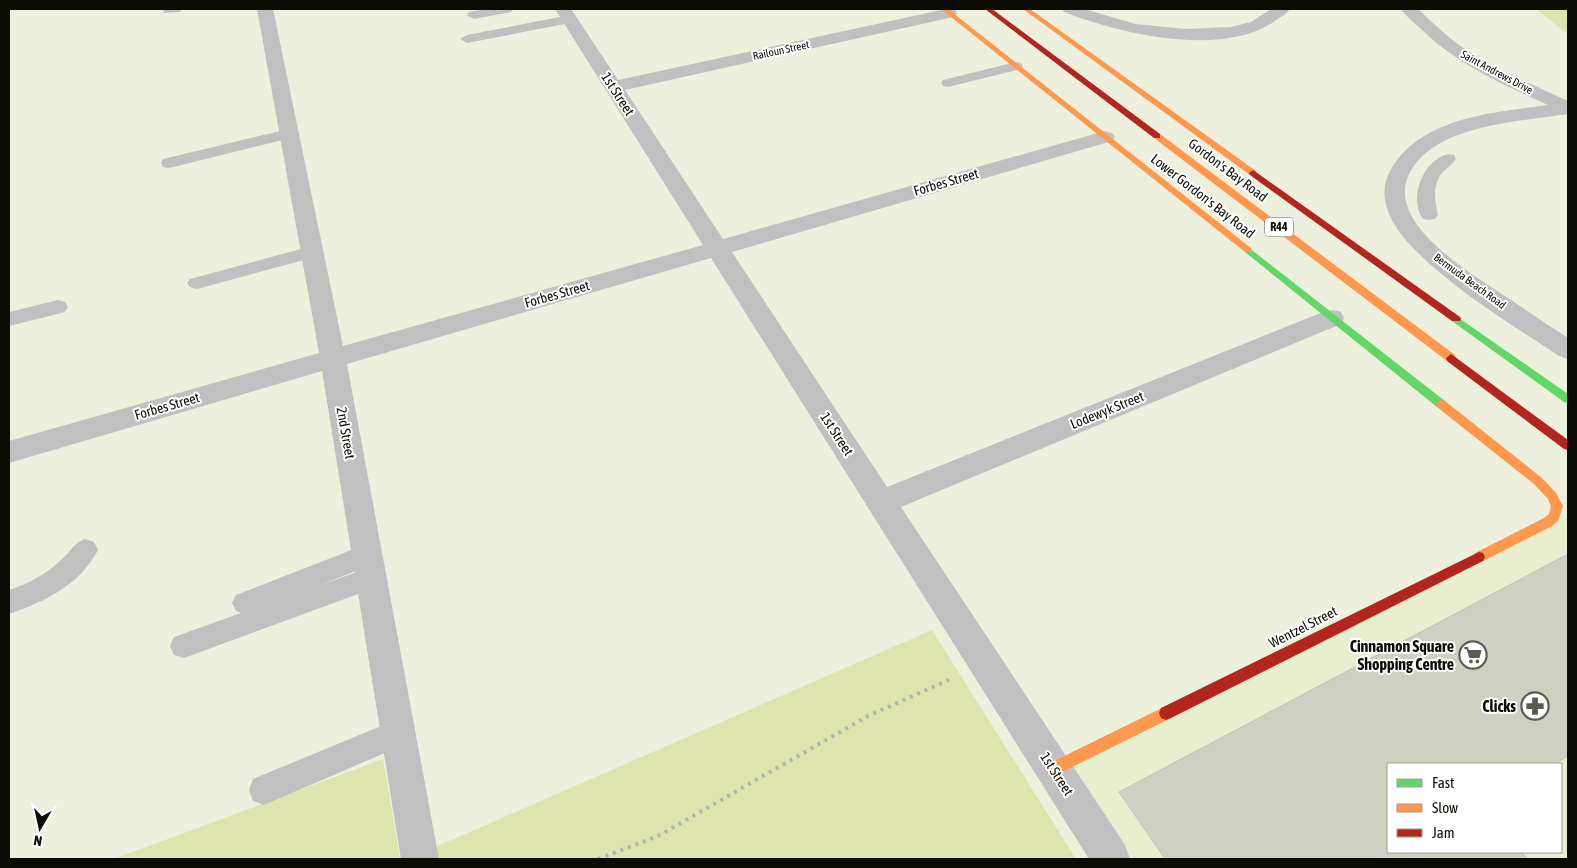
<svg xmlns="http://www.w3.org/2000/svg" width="1577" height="868" font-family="'Asap Condensed',sans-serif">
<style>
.built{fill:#e9eece;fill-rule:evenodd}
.green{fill:#dde4ae}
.building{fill:#ced0c1;stroke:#c0c2b4}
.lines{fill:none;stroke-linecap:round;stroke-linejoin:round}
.path{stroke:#b4b4af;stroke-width:4;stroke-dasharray:3 5;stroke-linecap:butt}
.lane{fill:#c0c0c1;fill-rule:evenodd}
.street{fill:#c0c0c1;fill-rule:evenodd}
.fast{fill:#63d668;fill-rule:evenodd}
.slow{fill:#ff974d;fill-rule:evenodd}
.jam{fill:#b3261e;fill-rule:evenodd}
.labels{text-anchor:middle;stroke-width:4;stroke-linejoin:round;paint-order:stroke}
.far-street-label{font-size:11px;fill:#0b0c03;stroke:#fff}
.shield{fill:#fff;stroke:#54554f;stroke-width:1}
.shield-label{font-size:12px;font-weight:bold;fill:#0b0c03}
.street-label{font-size:14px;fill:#0b0c03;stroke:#fff}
.near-poi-label{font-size:16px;font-weight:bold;fill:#0b0c03;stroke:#fff;text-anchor:end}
</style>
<rect width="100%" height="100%" fill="#edf0dd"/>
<path class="built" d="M1568,517V859H1115L1057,770ZM1388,764H1561V852H1388Z"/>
<g class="green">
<path d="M1536,9H1568V34Z"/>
<path d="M932,630L1076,859H408Z"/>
<path d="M383,759L400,859H114Z"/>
</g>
<path class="building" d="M1568,554V756L1555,764H1388V852H1521L1528,859H1165L1119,792Z"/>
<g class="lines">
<path class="path" d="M598,859L658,836L868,716L953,678"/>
<g class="lane">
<path d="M163,9H182L180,12L164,13Z"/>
<path d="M486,9H513L511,12L474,19L467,15L469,12Z"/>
<path d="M570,15L577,19L575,22L467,43L460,39L467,35Z"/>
<path d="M1016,62L1021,63L1023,66L1021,69L948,87L943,86L941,83L943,80Z"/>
<path d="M289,129L295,131L297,134L295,137L169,168L163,167L161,163L163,159Z"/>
<path d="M1448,154L1454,155L1456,159C1452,165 1447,168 1442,173C1432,185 1435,201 1438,215L1435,219L1429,220L1423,219C1408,198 1423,160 1448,154Z"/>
<path d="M312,246L319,248L321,252L319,256L197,289L190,287L187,283L190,279Z"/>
<path d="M58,300L65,302L68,307L65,312L9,326V312Z"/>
<path d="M85,539L94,542L98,550C80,585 44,602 9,614V590C28,584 47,574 61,560C70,552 74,543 85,539Z"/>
<path d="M367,544L376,547L380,555L376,563L318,586L371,567L380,570L384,578L380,586L184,658L174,655L170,646L174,637L241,613L236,611L232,603L236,595Z"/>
<path d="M398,719L408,723L412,733L408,743L264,805L253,801L249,790L253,779Z"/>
</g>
<g class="street">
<path d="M257,9H273L343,346L703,245L555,9H571L618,80L946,9L955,10L957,13L955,16L949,18L625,90L723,239L1098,133L1105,131L1112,133L1115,137L1112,141L732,252L887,487L1323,312L1332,310L1341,312L1344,318L1341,324L901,507L1125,845L1130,859H1089L711,258L347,364L439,859H401L322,371L9,463V441L319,353Z"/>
<path d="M1062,9H1084L1136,24L1185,29L1231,27L1251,22L1271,9H1290C1287,14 1280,17 1275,21C1222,58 1121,34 1064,12Z"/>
<path d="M1401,9H1418C1431,21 1444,34 1459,45C1492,68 1531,84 1568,101V114C1530,120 1489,122 1453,137C1436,144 1419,155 1410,172C1383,223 1471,273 1505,296C1526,310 1547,324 1568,338V359L1559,356C1511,324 1454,290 1413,248C1393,228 1375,198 1390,171C1420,117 1492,113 1548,105C1502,84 1456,64 1420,28C1413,22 1406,16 1401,9Z"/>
</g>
<g class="fast">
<path d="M1248,247L1445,401L1446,404L1445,407H1437L1245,252V248Z"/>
<path d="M1456,316L1568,394V403L1564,402L1452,321L1451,319Z"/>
</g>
<g class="slow">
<path d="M941,9H948L1251,248V252H1245Z"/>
<path d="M1023,9H1030L1256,171V175H1250Z"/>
<path d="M1154,134H1160L1455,355L1456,358L1455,361H1447L1154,138Z"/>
<path d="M1441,400L1445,401L1542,478L1556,493L1563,506L1558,521L1552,526L1483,561L1479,562L1475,561L1473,557L1475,553L1544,518L1549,514L1551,506L1548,499L1534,484L1437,407L1436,404Z"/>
<path d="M1166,706L1171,708L1173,713L1171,718L1058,774L1053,776L1048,774L1046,769L1048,764Z"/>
</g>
<g class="jam">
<path d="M985,9H992L1160,134V138H1154Z"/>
<path d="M1253,170L1460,317L1461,319L1460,321H1452L1250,175L1249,173Z"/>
<path d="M1451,354L1568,440V450L1564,449L1447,361L1446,358Z"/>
<path d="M1479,552L1483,553L1485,557L1483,561L1171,718L1166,720L1161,718L1159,713L1161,708Z"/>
</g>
</g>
<defs>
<g id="supermarket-ring" transform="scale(1.4375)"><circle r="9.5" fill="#fff" stroke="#5a5c4f" stroke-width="1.5"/><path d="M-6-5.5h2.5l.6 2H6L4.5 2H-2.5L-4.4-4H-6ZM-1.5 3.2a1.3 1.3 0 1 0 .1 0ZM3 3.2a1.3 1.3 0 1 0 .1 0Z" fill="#5a5c4f"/></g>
<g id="pharmacy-ring" transform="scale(1.4375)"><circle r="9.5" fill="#fff" stroke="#5a5c4f" stroke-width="1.5"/><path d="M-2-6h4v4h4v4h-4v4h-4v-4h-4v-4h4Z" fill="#5a5c4f"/></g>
</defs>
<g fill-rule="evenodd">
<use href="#supermarket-ring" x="1473" y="655"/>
<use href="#pharmacy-ring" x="1535" y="706"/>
</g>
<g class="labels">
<g class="far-street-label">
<text transform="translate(781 50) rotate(-12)" y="4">Railoun Street</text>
<text transform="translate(1497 72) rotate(28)" y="4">Saint Andrews Drive</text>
<text transform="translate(1470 281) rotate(36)" y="4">Bermuda Beach Road</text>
</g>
<rect class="shield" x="1265" y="217.5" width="28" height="19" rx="4"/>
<g class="shield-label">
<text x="1279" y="231">R44</text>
</g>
<g class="street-label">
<text transform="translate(618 94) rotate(57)" y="5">1st Street</text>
<text transform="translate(1228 170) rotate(37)" y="5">Gordon's Bay Road</text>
<text transform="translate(946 182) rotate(-16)" y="5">Forbes Street</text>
<text transform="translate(1203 196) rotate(38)" y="5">Lower Gordon's Bay Road</text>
<text transform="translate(557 294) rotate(-16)" y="5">Forbes Street</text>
<text transform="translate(167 406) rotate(-16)" y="5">Forbes Street</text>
<text transform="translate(1107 410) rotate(-22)" y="5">Lodewyk Street</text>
<text transform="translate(346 433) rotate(80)" y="5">2nd Street</text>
<text transform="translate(837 434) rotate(57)" y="5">1st Street</text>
<text transform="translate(1303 627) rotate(-27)" y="5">Wentzel Street</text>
<text transform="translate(1057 774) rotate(57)" y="5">1st Street</text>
</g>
<g class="near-poi-label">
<text x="1454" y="652">Cinnamon Square<tspan x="1454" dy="18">Shopping Centre</tspan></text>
<text x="1516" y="712">Clicks</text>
</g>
</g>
<rect width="1577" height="868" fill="none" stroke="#0b0c03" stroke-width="20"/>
<rect x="1387" y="763" width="175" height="90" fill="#ffffff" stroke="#9d9e9a"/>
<rect x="1397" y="779" width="25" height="8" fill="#63d668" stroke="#9d9e9a"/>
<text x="1432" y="788" font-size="15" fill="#0b0c03">Fast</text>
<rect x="1397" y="804" width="25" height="8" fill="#ff974d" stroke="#9d9e9a"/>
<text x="1432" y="813" font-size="15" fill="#0b0c03">Slow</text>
<rect x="1397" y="829" width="25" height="8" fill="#b3261e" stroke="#9d9e9a"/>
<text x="1432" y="838" font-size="15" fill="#0b0c03">Jam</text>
<g transform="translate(40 828) rotate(189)" stroke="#ffffff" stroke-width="4" paint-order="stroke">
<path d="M0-4L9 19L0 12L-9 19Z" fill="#0b0c03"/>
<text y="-8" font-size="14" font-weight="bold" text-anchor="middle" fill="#0b0c03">N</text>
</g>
</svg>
